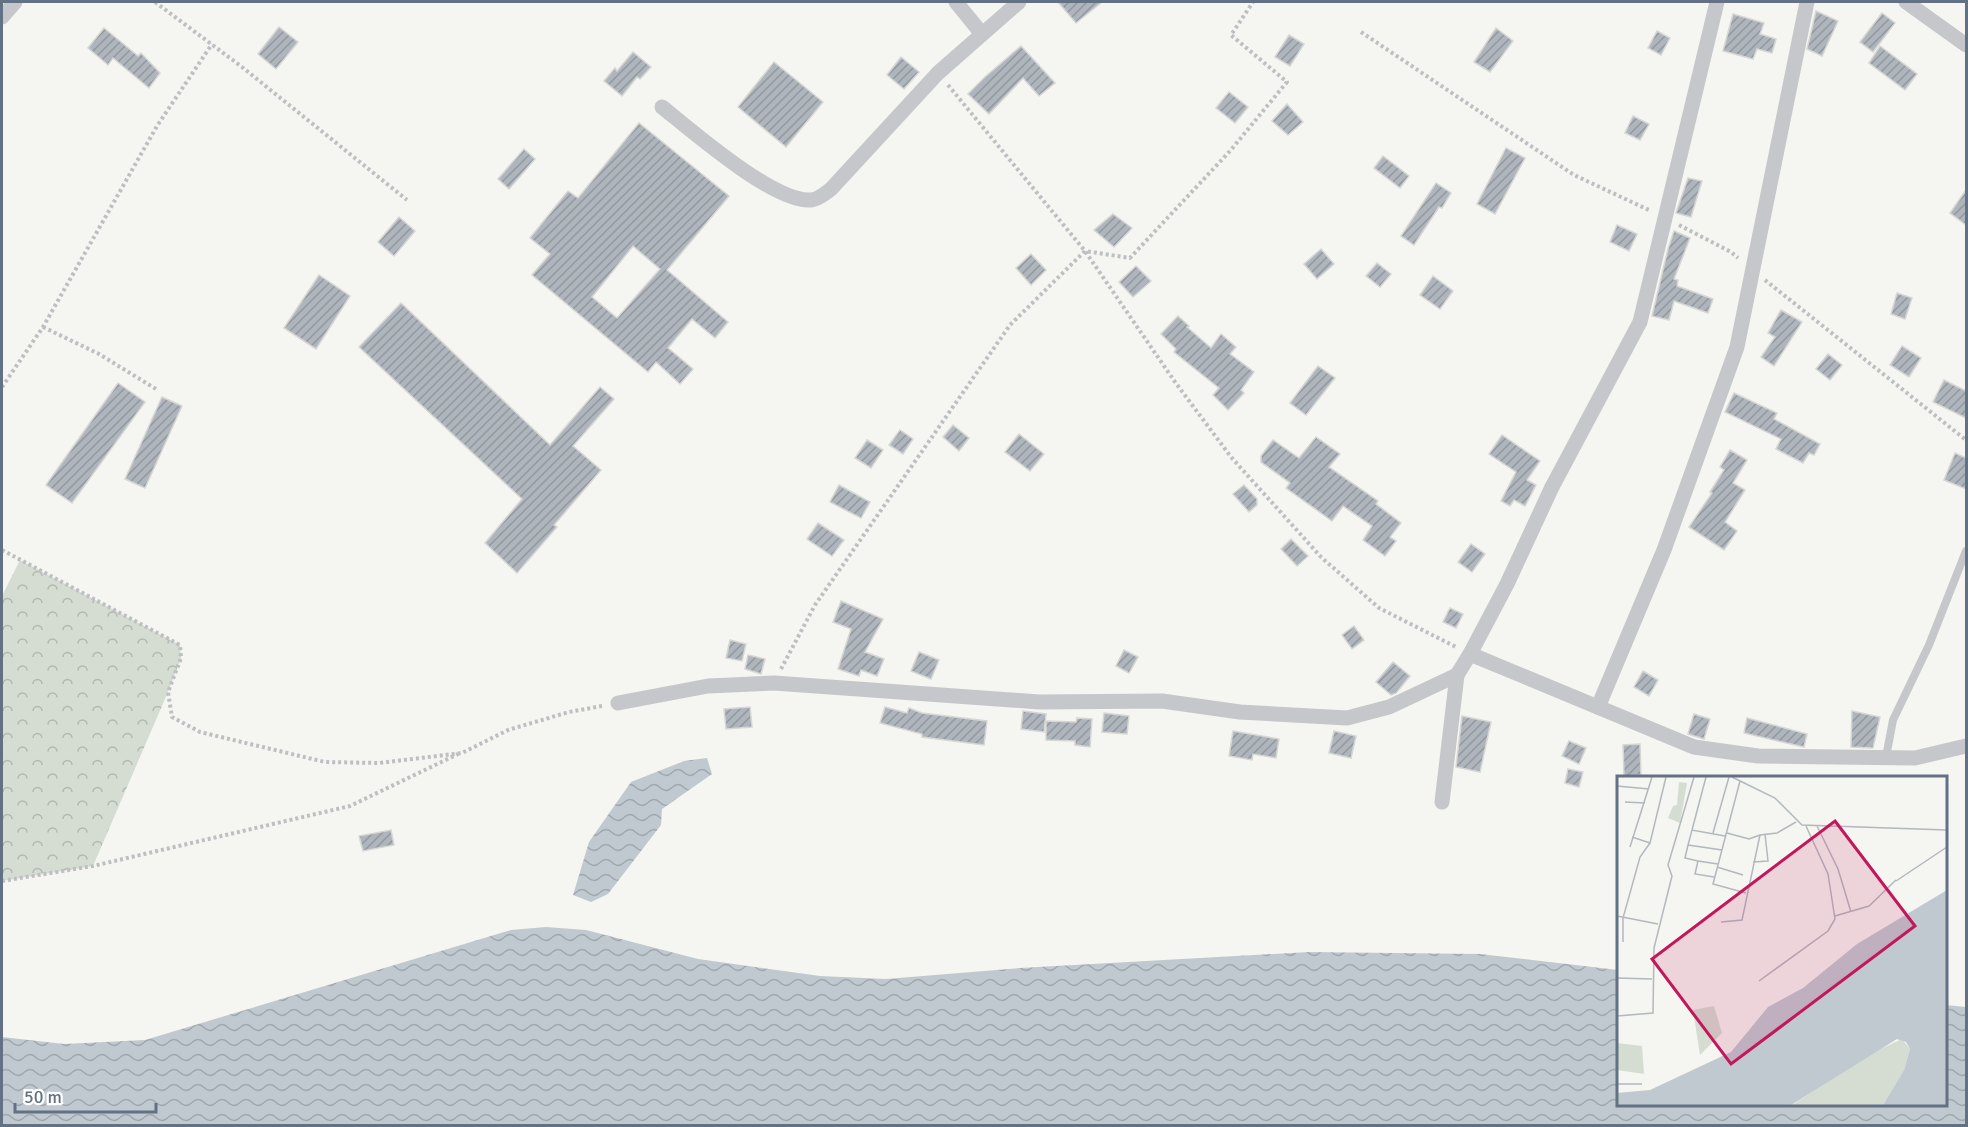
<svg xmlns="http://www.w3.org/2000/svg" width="1968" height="1127" font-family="Signika,sans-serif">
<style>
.forest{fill:url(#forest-crowns)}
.water{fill:url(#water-waves)}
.building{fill:url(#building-hatch);stroke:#d6d7d4;stroke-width:1.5;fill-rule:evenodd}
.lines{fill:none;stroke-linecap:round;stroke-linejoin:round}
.path{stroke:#bebfc2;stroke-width:4;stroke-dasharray:3 3;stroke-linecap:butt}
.lane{stroke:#c5c7cb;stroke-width:8}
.street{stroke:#c5c7cb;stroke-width:15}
.inset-road{fill:none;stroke:#b2b8be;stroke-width:1.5}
.view{fill:#c2185b;fill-opacity:0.15;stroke:#c2185b;stroke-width:3}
.inset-edge{fill:none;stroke:#637184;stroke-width:3}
</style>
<defs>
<pattern id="forest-crowns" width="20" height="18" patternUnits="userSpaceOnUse" patternTransform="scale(1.5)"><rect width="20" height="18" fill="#d5ddd2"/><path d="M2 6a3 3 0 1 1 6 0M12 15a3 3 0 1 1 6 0" fill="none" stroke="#b0b8b0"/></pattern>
<pattern id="water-waves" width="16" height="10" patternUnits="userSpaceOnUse" patternTransform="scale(1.5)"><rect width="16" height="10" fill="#c0c9cf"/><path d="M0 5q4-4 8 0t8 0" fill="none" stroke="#a0a8ae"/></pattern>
<pattern id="building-hatch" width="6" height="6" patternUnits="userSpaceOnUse" patternTransform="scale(1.5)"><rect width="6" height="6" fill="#afb5bc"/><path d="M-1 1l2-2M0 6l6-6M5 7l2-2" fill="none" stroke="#92989e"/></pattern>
</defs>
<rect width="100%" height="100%" fill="#f5f5f1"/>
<path class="forest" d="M20,560L180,645L181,658L168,692L93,866L2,881V596Z"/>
<g class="water">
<path d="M707,758L712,774L662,809L661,825L608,894L591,902L573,895L589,842L631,782L684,761Z"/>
<path d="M546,927L586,930L698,959L820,976L886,979L1020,968L1309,952L1480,954L1618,970V1104H1946V1005L1966,1007V1125H2V1037L64,1044L145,1040L511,930Z"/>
</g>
<g class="building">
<path d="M1058,2H1102L1076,23Z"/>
<path d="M1816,11L1838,21L1822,56L1807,49Z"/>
<path d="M1882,13L1895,23L1873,52L1860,42Z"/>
<path d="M1733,14L1764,23L1760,34L1776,39L1772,53L1757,49L1753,59L1723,51Z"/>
<path d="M279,27L298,42L276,69L258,54Z"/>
<path d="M104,28L138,56L141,53L160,73L149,88L113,58L108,65L88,48Z"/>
<path d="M1496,28L1513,41L1490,72L1474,62Z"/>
<path d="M1657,31L1670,38L1661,55L1648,48Z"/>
<path d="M1289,35L1304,44L1290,66L1275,57Z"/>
<path d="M1021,46L1055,83L1039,96L1023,78L989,114L968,94L985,77Z"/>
<path d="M1880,46L1917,74L1905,90L1869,63Z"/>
<path d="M633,52L651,67L640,79L637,77L622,96L604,81L615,68L617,71Z"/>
<path d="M901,57L919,72L904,89L887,75Z"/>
<path d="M774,62L823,102L786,147L738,107Z"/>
<path d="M1229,92L1248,107L1235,123L1216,108Z"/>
<path d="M1287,104L1303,122L1288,135L1272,121Z"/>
<path d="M1633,116L1649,124L1640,140L1625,133Z"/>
<path d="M639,123L729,196L667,270L728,322L715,338L692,319L668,348L693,369L680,384L656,362L648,372L532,275L550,254L530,238L568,191L578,198ZM633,246L660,269L617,318L592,297Z"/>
<path d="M1506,148L1525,158L1495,214L1477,204Z"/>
<path d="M524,149L535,159L509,189L498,179Z"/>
<path d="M1383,156L1409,176L1400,188L1374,168Z"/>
<path d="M1688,178L1702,181L1691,217L1676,213Z"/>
<path d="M1436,183L1451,193L1442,208L1439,207L1414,245L1401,236Z"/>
<path d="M1966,190V225L1950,213Z"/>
<path d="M1113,214L1132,228L1114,247L1094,230Z"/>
<path d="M399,217L415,231L394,256L378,242Z"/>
<path d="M1617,225L1637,234L1629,251L1610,242Z"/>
<path d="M1674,231L1690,238L1674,279L1678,280L1677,286L1713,299L1708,313L1674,301L1669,320L1652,316L1668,249Z"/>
<path d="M1321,249L1334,264L1317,279L1304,264Z"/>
<path d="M1031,254L1046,270L1031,285L1016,268Z"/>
<path d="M1377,263L1391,274L1380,287L1366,276Z"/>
<path d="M1136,266L1151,281L1133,297L1119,282Z"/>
<path d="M319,275L350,296L316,349L284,328Z"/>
<path d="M1433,276L1453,291L1440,309L1420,295Z"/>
<path d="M1897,293L1912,298L1905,319L1891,314Z"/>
<path d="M401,303L550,445L600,387L614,399L573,446L601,470L554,525L557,527L517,573L485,543L522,499L359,347Z"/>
<path d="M1781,310L1802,322L1774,366L1761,357L1775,337L1768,333Z"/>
<path d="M1178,316L1189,326L1187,327L1211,348L1221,334L1236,347L1230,354L1254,372L1241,390L1244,393L1228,410L1213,395L1219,388L1174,352L1176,349L1161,334Z"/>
<path d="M1902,346L1921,358L1909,377L1890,365Z"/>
<path d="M1828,354L1842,365L1830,380L1816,369Z"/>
<path d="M1318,366L1335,378L1306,415L1290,403Z"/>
<path d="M1944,380L1966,391V418L1933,402Z"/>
<path d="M118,383L145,402L72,503L46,485Z"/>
<path d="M1734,393L1777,413L1774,419L1820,444L1814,455L1809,453L1803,463L1776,449L1781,439L1725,412Z"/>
<path d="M162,397L182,406L145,488L125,479Z"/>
<path d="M953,425L969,438L959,451L943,437Z"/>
<path d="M900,430L913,439L903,454L889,445Z"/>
<path d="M1019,434L1044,454L1030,471L1005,452Z"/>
<path d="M1502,435L1540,461L1527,480L1536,485L1525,506L1514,500L1510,506L1501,501L1516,472L1489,454Z"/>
<path d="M1316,437L1340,454L1329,467L1378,501L1376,504L1401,523L1390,537L1396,541L1385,556L1363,540L1372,526L1343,506L1332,521L1286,488L1290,483L1261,462V456L1273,440L1299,458Z"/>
<path d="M867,440L883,450L871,468L855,458Z"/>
<path d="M1730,450L1747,460L1733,483L1745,490L1725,522L1737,531L1724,550L1689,527L1712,493L1710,492L1724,470L1720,467Z"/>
<path d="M1955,453L1966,458V489L1944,480Z"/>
<path d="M839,485L870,502L861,518L830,502Z"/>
<path d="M1244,485L1257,499V505L1249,512L1233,494Z"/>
<path d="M818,523L844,540L832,556L807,539Z"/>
<path d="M1291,539L1308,556L1297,566L1281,549Z"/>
<path d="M1471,544L1485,554L1472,572L1458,562Z"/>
<path d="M841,601L883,619L865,652L884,659L877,676L861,670L859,676L838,669L851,629L833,622Z"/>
<path d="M1450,608L1463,614L1456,628L1443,622Z"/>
<path d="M1354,626L1364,640L1352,649L1342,635Z"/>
<path d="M730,640L746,644L742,661L726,658Z"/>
<path d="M1124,650L1138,657L1129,673L1116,666Z"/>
<path d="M919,652L939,660L931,679L911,671Z"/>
<path d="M748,655L765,659L761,674L745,669Z"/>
<path d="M1393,662L1410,676L1396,693L1391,695L1376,682Z"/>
<path d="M1643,671L1658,680L1649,696L1634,687Z"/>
<path d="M750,707L752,727L726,729L724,709Z"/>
<path d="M885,707L907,713L909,708L922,713L987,721L984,745L922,737V734L880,723Z"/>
<path d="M1023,711L1046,714L1044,732L1021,729Z"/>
<path d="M1852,711L1880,717L1873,748L1851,747Z"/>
<path d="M1104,713L1129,716L1127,734L1102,732Z"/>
<path d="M1694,714L1710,719L1704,739L1688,734Z"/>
<path d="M1462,716L1491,722L1480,772L1456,767Z"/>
<path d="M1077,718L1092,719L1090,747L1075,745V741L1046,740V721L1076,722Z"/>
<path d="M1747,718L1807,734L1804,747L1744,733Z"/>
<path d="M1233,731L1279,739L1276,758L1253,754L1252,760L1229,756Z"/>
<path d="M1334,731L1356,736L1351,758L1329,753Z"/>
<path d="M1569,741L1586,748L1579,764L1562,756Z"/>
<path d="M1640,744L1641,775L1624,776L1623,745Z"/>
<path d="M1568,769L1583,772L1579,787L1565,783Z"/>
<path d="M391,830L394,845L363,851L359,836Z"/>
</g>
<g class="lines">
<g class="path">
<path d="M155,2L242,67L407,200"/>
<path d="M1361,32L1574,175L1651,211"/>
<path d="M948,85L1085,251L1175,382L1231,457L1321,557L1379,608L1456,647"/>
<path d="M1679,225L1731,252L1738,258"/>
<path d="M1765,280L1966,440"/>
<path d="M43,327L99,354L156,389"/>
<path d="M2,387L43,327L157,126L212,44"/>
<path d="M2,550L180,645L181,658L168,692L172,717L200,732L325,762L379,763L462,753L508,730L569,712L602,706"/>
<path d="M781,669L815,605L1010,325L1085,251L1130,258L1230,151L1287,82L1231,35L1253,2"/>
<path d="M2,881L93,866L350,806L458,754"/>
</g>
<path class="lane" d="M1886,757L1893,720L1929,645L1966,551"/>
<g class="street">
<path d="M956,2L982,34"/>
<path d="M1906,2L1966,45"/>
<path d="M2,17L15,2"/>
<path d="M662,107C691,130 774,203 811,200C817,200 826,193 831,189L938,73L1019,2"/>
<path d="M1470,654L1694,747L1758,756L1915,758L1966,746"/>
<path d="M618,703L708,686L774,683L1039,702L1162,701L1240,712L1347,718L1389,707L1457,675L1470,654L1507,584L1552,487L1640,322L1717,2"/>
<path d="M1598,707L1664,550L1737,347L1807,2"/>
<path d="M1442,802L1457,675"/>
</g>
</g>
<g transform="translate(1617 776)">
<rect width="330" height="330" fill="#f5f5f1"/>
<path d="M62,6L70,7L63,47L51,42L56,30L60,29ZM97,230L105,257L83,279L76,234ZM285,263L293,273L287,294L266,329H175L251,279ZM0,267L25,270L27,298L0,294Z" fill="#d5ddd2"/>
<path d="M330,114V329H266L287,294L293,273L289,266L280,263L174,329H0V317L33,314L114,276L151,231L186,212L240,168Z" fill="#c0c9cf"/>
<path class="inset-road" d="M115,1L158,22L185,49L330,54M123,5L96,108L129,117M0,10L32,13M8,26L28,27M200,50L221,93L234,136M75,54L89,1M96,57L112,1M110,57L132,63L143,59M15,61L33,67L49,1M71,69L105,74M13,71L35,1M81,85L101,88M136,86L151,85L148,58M100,91L126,99M97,101L78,98L81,85L68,82L71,69L75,54L108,60M279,105L330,71M0,140L41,148M218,140L252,130L279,104M104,146L125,144L143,59L160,57L179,46M6,166V142L23,81L33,67M0,202L35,203M142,205L211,155L218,143L211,98L189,50M0,240L36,237L37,172L55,100L51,89L77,1M0,308H25"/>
<path class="view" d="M218,45L298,150L114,288L35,183Z"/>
<rect width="330" height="330" class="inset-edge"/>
</g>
<rect width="1968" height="1127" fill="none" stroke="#637184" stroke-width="6"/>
<path d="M15 1103v9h141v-9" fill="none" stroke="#637184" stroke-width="3"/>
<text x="24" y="1103" font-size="18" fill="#637184" stroke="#ffffff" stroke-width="4.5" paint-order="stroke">50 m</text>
</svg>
